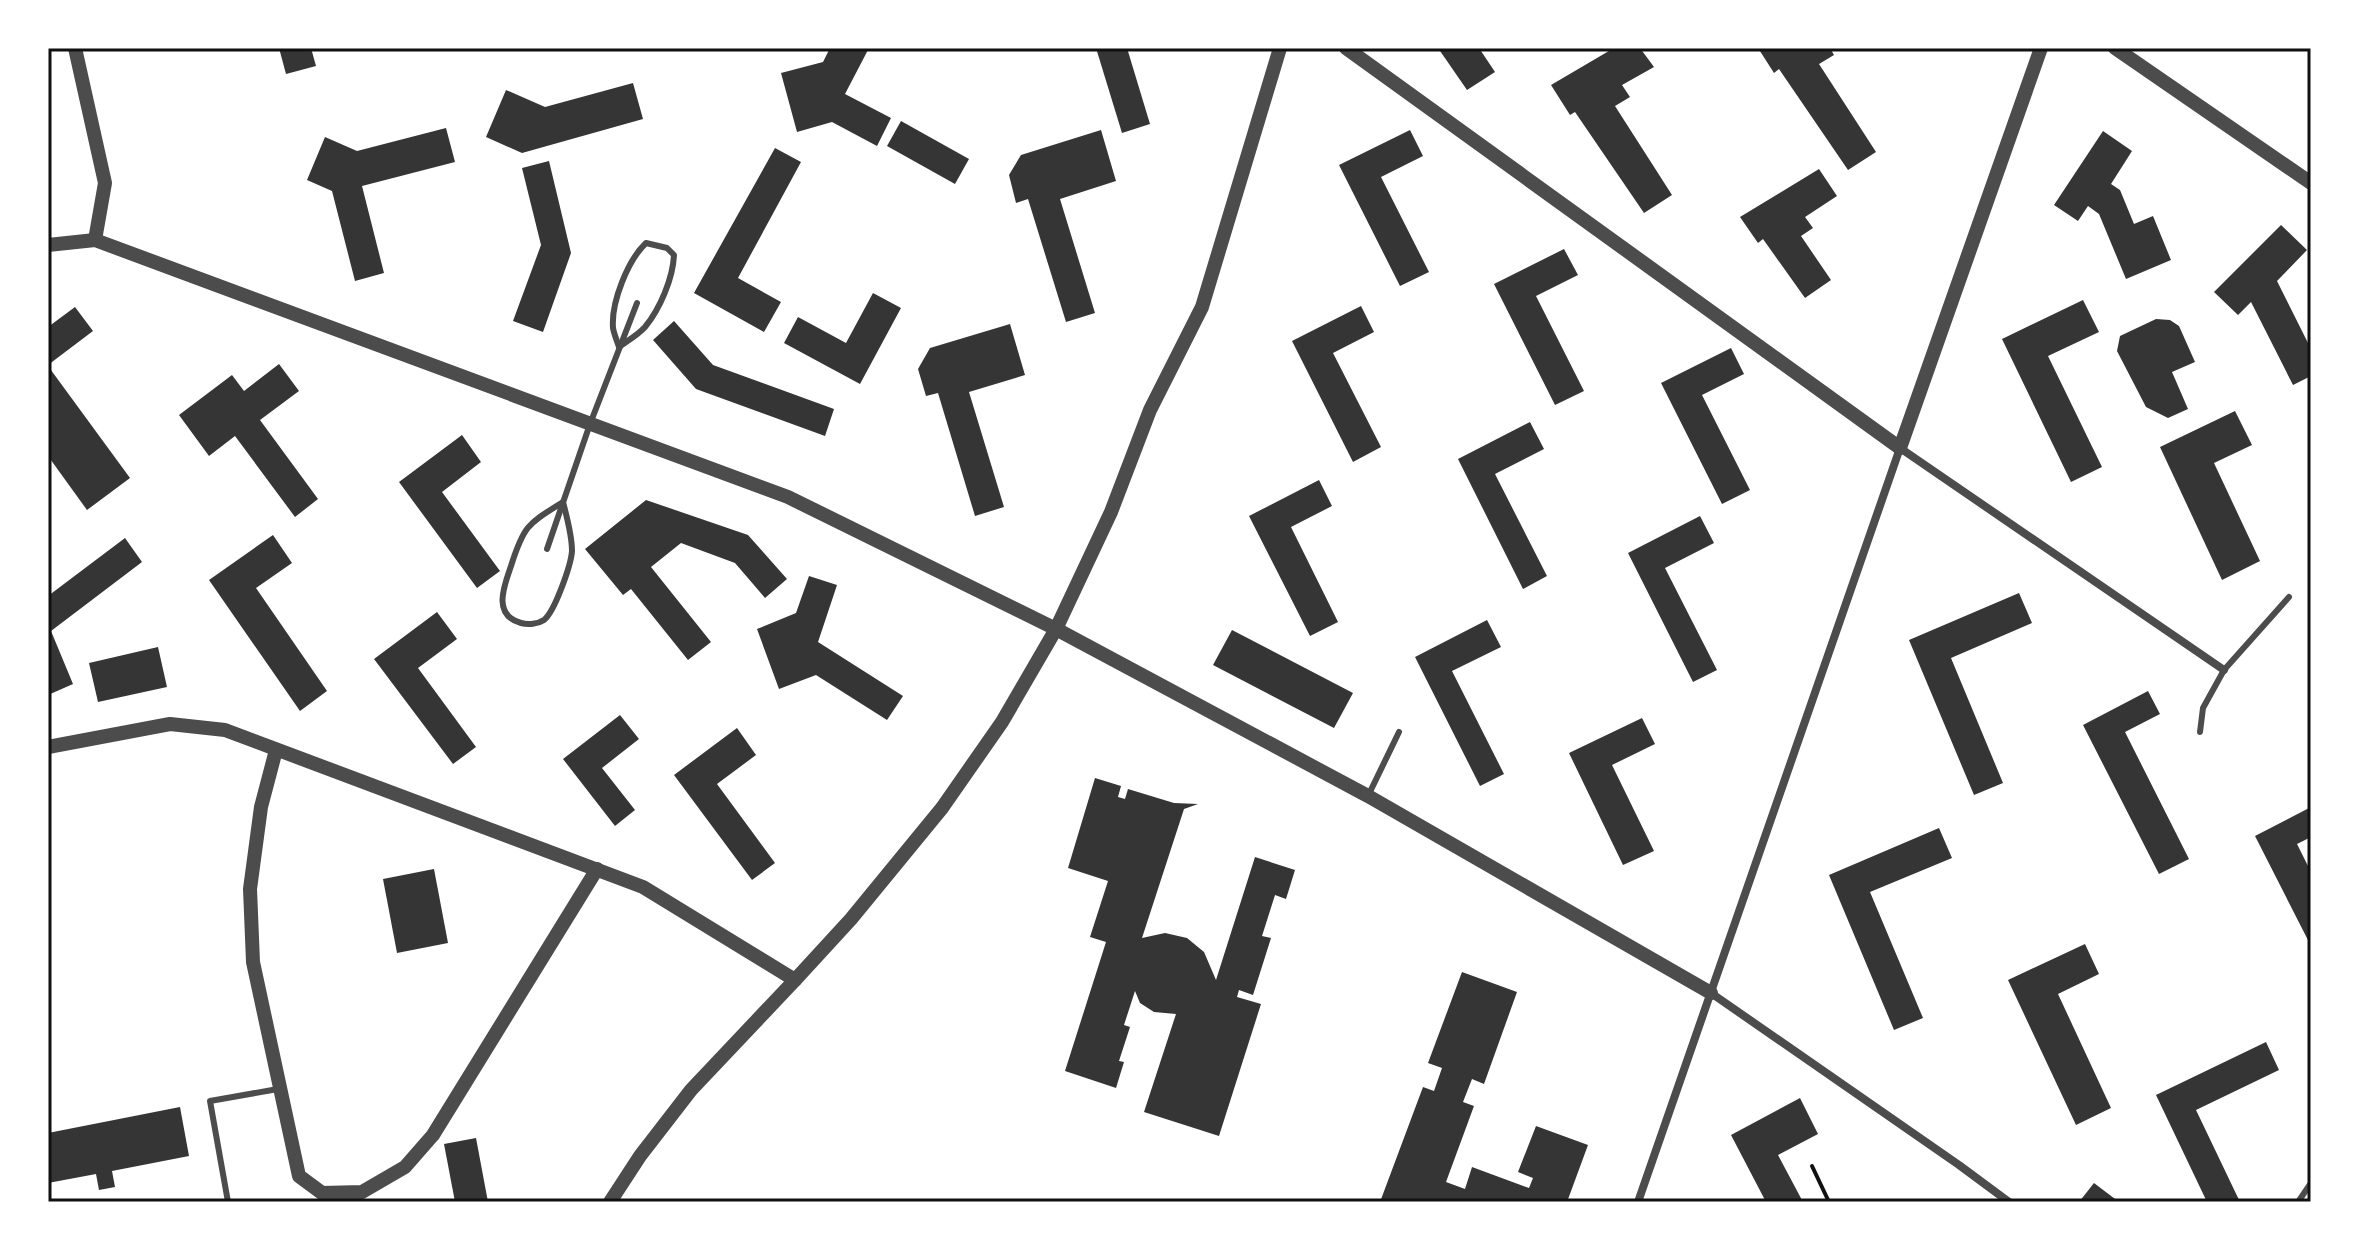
<svg xmlns="http://www.w3.org/2000/svg" width="2359" height="1250" font-family="'Fira Sans',sans-serif">
<style>
.building{fill:#353535}
.lines{fill:none;stroke-linecap:round;stroke-linejoin:round}
.path{stroke:#111;stroke-width:4}
.service{stroke:#4c4c4c;stroke-width:6}
.minor{stroke:#4c4c4c;stroke-width:8}
.tertiary{stroke:#4c4c4c;stroke-width:14}
.neatline{fill:none;stroke:#111;stroke-width:3}
</style>
<rect width="100%" height="100%" fill="#fff"/>
<g class="building">
<path d="M279,48H311L316,66L286,74Z"/>
<path d="M830,48H869L845,94L891,118L877,146L832,122L797,132L781,73L823,62Z"/>
<path d="M1096,48H1127L1150,124L1122,133Z"/>
<path d="M1438,48H1479L1495,72L1467,90Z"/>
<path d="M1614,48H1640L1654,67L1622,85L1630,97L1615,106L1672,195L1644,213L1575,112L1570,115L1551,85Z"/>
<path d="M1758,48H1830L1834,55L1819,64L1876,152L1848,170L1779,69L1774,73Z"/>
<path d="M633,83L643,119L522,153L486,137L506,90L545,107Z"/>
<path d="M901,121L969,159L955,184L887,146Z"/>
<path d="M446,128L455,162L362,186L384,273L355,281L332,191L307,180L325,137L357,151Z"/>
<path d="M1101,130L1116,181L1060,199L1095,313L1066,322L1028,199L1016,203L1009,175L1021,155Z"/>
<path d="M1410,130L1423,156L1381,177L1429,272L1400,286L1339,165Z"/>
<path d="M2103,131L2132,151L2111,184L2120,190L2134,224L2153,216L2171,260L2126,279L2099,214L2088,206L2078,221L2054,205Z"/>
<path d="M775,148L801,162L738,278L781,302L764,332L694,293Z"/>
<path d="M549,161L571,253L543,332L513,321L541,245L522,168Z"/>
<path d="M1819,169L1837,196L1805,217L1813,228L1801,236L1831,280L1805,298L1763,239L1758,243L1740,217Z"/>
<path d="M2281,225L2307,250L2277,281L2311,349V376L2293,385L2251,302L2238,315L2214,292Z"/>
<path d="M1564,249L1578,275L1536,296L1584,391L1555,405L1494,284Z"/>
<path d="M873,293L901,308L860,384L784,343L798,317L846,343Z"/>
<path d="M2083,300L2099,332L2048,356L2102,467L2071,482L2002,339Z"/>
<path d="M1361,306L1374,332L1333,353L1381,447L1353,462L1292,341Z"/>
<path d="M75,307L93,331L48,365V327Z"/>
<path d="M2156,319L2170,320L2179,326L2195,362L2172,372L2188,409L2168,418L2146,407L2117,351L2120,336Z"/>
<path d="M674,321L713,365L834,409L825,436L696,389L653,340Z"/>
<path d="M1010,324L1025,375L969,392L1004,507L975,516L938,393L926,396L918,369L930,348Z"/>
<path d="M1731,348L1744,374L1702,395L1750,490L1722,504L1661,383Z"/>
<path d="M279,364L299,391L260,420L318,499L295,517L235,436L209,456L179,415L232,375L244,391Z"/>
<path d="M48,366L130,478L87,510L48,456Z"/>
<path d="M2235,411L2252,445L2214,463L2260,561L2222,580L2160,447Z"/>
<path d="M1530,422L1544,449L1495,474L1547,576L1523,589L1458,459Z"/>
<path d="M462,435L481,462L442,492L500,571L477,588L399,482Z"/>
<path d="M1319,480L1332,506L1291,527L1338,622L1310,636L1249,516Z"/>
<path d="M646,500L748,535L787,579L765,598L735,563L681,543L651,567L711,642L688,660L631,589L623,595L585,549Z"/>
<path d="M1700,516L1714,543L1665,568L1717,670L1693,682L1628,553Z"/>
<path d="M273,535L292,563L256,588L327,691L300,711L209,580Z"/>
<path d="M125,538L142,562L51,631L73,684L48,695V596Z"/>
<path d="M809,576L837,585L818,642L903,696L887,720L816,675L779,689L757,629L796,613Z"/>
<path d="M2019,593L2032,623L1951,658L2003,783L1974,795L1909,640Z"/>
<path d="M437,612L457,639L418,668L476,747L453,764L374,659Z"/>
<path d="M1487,620L1501,647L1452,671L1504,774L1480,786L1415,657Z"/>
<path d="M1232,630L1353,693L1334,728L1213,665Z"/>
<path d="M158,647L167,687L98,702L89,663Z"/>
<path d="M2148,691L2160,714L2125,732L2189,859L2159,874L2083,725Z"/>
<path d="M620,715L639,739L602,768L635,810L615,826L563,759Z"/>
<path d="M1642,718L1655,744L1612,765L1654,851L1623,865L1569,753Z"/>
<path d="M737,728L756,755L717,784L775,863L752,880L674,775Z"/>
<path d="M1095,778L1121,786L1118,797L1125,799L1128,789L1174,803L1198,804L1184,809L1142,938L1165,933L1187,938L1204,952L1216,980L1255,857L1295,870L1286,899L1275,895L1262,936L1271,938L1253,995L1239,990L1237,997L1261,1004L1219,1136L1144,1112L1176,1014L1154,1012L1140,1003L1135,991L1124,1025L1130,1027L1119,1061L1124,1062L1116,1088L1065,1071L1106,942L1090,937L1108,881L1068,868Z"/>
<path d="M2311,807V837L2297,844L2311,872V946L2255,836Z"/>
<path d="M1939,828L1952,858L1870,892L1923,1018L1894,1030L1829,875Z"/>
<path d="M434,869L448,943L397,953L383,879Z"/>
<path d="M2085,944L2099,974L2058,994L2111,1108L2076,1125L2008,980Z"/>
<path d="M1462,972L1517,992L1484,1084L1472,1079L1463,1102L1474,1106L1446,1182L1465,1189L1472,1167L1529,1188L1533,1178L1518,1172L1536,1126L1588,1145L1567,1202H1380L1423,1087L1434,1091L1442,1068L1428,1063Z"/>
<path d="M2266,1042L2279,1070L2196,1110L2240,1202H2207L2156,1095Z"/>
<path d="M1800,1098L1818,1134L1778,1155L1803,1202H1766L1731,1135Z"/>
<path d="M180,1107L189,1156L112,1171L115,1187L99,1190L96,1174L48,1183V1133Z"/>
<path d="M476,1138L488,1202H455L444,1144Z"/>
<path d="M2094,1183L2119,1202H2079Z"/>
</g>
<g class="lines">
<path class="path" d="M1812,1166L1829,1202"/>
<g class="service">
<path d="M646,243L667,248L674,255C673,278 660,309 645,327C638,335 627,341 619,347C617,341 614,334 613,328C611,302 628,260 646,243Z"/>
<path d="M563,502C567,518 572,535 572,551C571,565 555,611 544,620C538,624 528,625 521,623C492,615 504,586 511,566C524,525 528,524 563,502Z"/>
<path d="M547,549L590,424L637,303"/>
<path d="M2200,732L2203,708L2224,670L2289,597"/>
<path d="M1368,796L1399,732"/>
<path d="M228,1202L210,1101L278,1089"/>
<path d="M2298,1202L2311,1183"/>
</g>
<g class="minor">
<path d="M1711,993L1959,1165L2009,1202"/>
<path d="M1638,1202L1900,448L2224,670"/>
</g>
<g class="tertiary">
<path d="M75,48L105,183L95,240"/>
<path d="M1346,48L1900,448L2041,48"/>
<path d="M2115,48L2311,183"/>
<path d="M48,245L95,240L788,497L1056,629L1368,796L1711,993"/>
<path d="M48,747L170,724L225,730L643,887L795,980L691,1090L640,1156L610,1202"/>
<path d="M276,750L261,807L250,889L253,962L299,1176L322,1193L362,1192L405,1167L433,1135L597,869"/>
<path d="M795,980L851,919L942,808L1002,722L1056,629L1111,512L1150,410L1202,307L1280,48"/>
</g>
</g>
<rect width="2359" height="1250" fill="none" stroke="#ffffff" stroke-width="100"/>
<rect x="50" y="50" width="2259" height="1150" class="neatline"/>
</svg>
